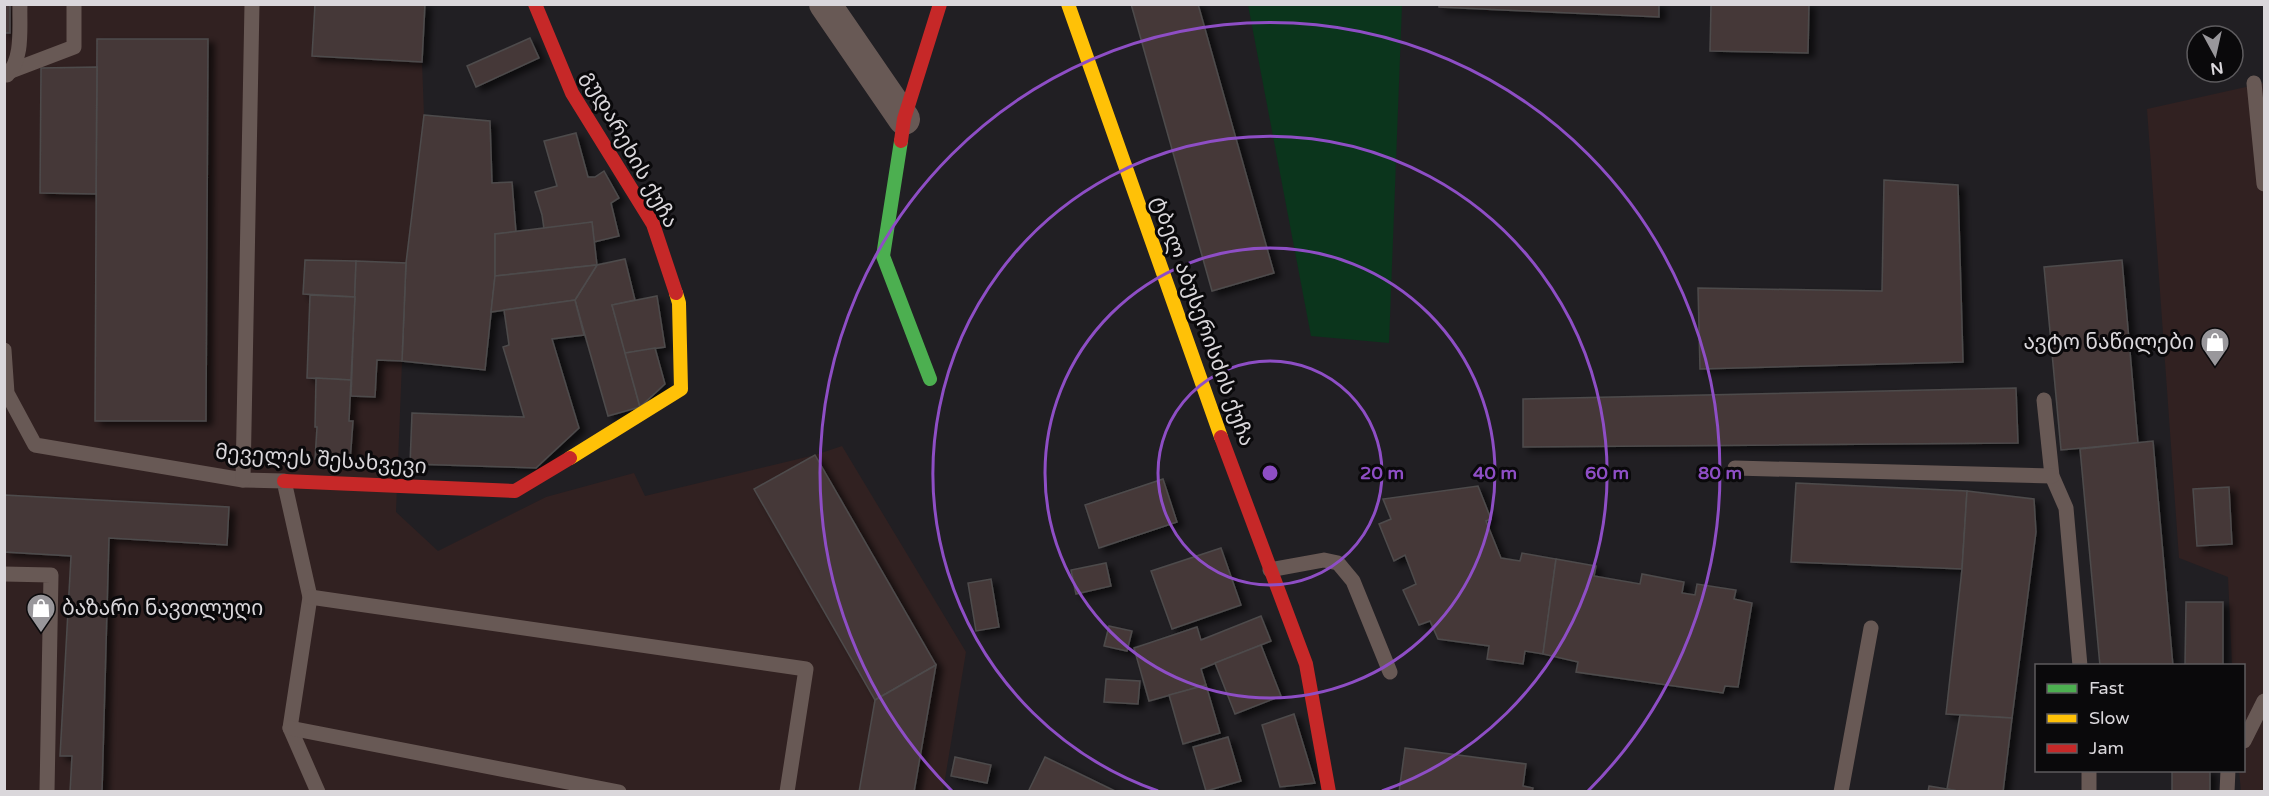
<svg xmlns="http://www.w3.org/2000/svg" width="2269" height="796" font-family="'Varela Round','Noto Sans Georgian',sans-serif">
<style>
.commercial{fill:#312121}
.green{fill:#0b351c}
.building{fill:#453939;stroke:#4e4b4c;stroke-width:1.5;filter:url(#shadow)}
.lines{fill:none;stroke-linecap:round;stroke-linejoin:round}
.lane{stroke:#685955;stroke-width:15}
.street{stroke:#685955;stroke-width:32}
.fast{stroke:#4caf50;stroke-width:14}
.slow{stroke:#ffc107;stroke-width:14}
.jam{stroke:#c62828;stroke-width:14}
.ring{fill:none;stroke:#8e4ec5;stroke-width:3}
.labels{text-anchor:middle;stroke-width:6;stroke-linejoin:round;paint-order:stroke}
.street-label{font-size:21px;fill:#dad7db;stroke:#0a090b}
.poi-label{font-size:21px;fill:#dad7db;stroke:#0a090b;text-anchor:end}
.centre{fill:#8e4ec5;stroke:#0a090b;stroke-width:3}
.ring-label{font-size:18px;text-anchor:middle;font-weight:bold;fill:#8e4ec5;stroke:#0a090b;stroke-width:6;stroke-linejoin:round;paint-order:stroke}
</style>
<defs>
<filter id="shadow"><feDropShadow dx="6" dy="4" stdDeviation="3" flood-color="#0009"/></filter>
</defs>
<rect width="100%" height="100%" fill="#211f23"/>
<g class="commercial">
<path d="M5,5H425L422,62L424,115L406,263L396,512L438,551L546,497L634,473L645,496L815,455L842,446L966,652L943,791L5,792Z"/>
<path d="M2264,83V791H2241L2239,771L2244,770V666L2232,665L2228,577L2179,558L2147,109Z"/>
</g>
<path class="green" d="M1248,5H1402L1389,343L1311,336Z"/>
<g class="building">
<rect x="4" y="4" width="6" height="29"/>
<path d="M315,4H425L422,62L312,56Z"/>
<path d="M1131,4H1198L1274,273L1212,291Z"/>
<path d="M1439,4H1659V17L1439,7Z"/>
<path d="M1711,4H1809L1808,53L1710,51Z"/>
<path d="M530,38L539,58L476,87L467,66Z"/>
<path d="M97,39H208L206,421H95Z"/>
<path d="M97,67L96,194L40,193L41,68Z"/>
<path d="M424,115L490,121L492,183L512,182L516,232L495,234V276L485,370L402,361L406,263Z"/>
<path d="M576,133L588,177H595L604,171L619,198L611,203L619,236L594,242L592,222L544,229L542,215L535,192L557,186L544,141Z"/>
<path d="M1884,180L1958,185L1963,362L1700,369L1698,288L1882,291Z"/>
<path d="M592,222L597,265L495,276V234Z"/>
<path d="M625,259L635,300L612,305L640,407L608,416L575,300L597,265Z"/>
<path d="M305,260L356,261L355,297L303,294Z"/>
<path d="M2122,260L2138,443L2061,450L2044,267Z"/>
<path d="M356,261L406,263L402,361L377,360L375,397L351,396Z"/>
<path d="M597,265L575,300L491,312L495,276Z"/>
<path d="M310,295L355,297L351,380L307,378Z"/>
<path d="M657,296L665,347L625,353L612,305Z"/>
<path d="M575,300L584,335L552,339L579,428L536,468L410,464L412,413L524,417L503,347L509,345L504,310Z"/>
<path d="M655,348L665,384L640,407L625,353Z"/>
<path d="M316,378L351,380L349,421H353L350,462L315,459L317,427H315Z"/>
<path d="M2016,388L2018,443L1523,447V399Z"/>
<path d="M2153,441L2173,666H2100L2080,449Z"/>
<path d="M815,455L936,665L875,700L754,489Z"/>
<path d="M1163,479L1177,522L1099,548L1085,505Z"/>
<path d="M1796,483L1967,491L1962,569L1791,562Z"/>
<path d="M1478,486L1491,519L1486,521L1501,558L1520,561L1522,553L1556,559L1543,654L1525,651L1523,664L1487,659L1489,646L1438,639L1430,621L1419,625L1403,590L1416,584L1405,555L1394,561L1379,524L1391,519L1383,499Z"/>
<path d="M2229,487L2232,544L2197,546L2193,489Z"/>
<path d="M1967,491L2034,499L2036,532L2012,718L1946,714L1962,569Z"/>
<path d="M4,495L229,507L227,545L109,538L102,792H70L72,756H60L71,556L4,552Z"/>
<path d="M1221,548L1241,605L1172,629L1151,571Z"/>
<path d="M1556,559L1596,566L1594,576L1640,584L1642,574L1684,582L1682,593L1695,595L1697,584L1736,590L1734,599L1752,603L1738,687L1725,686L1723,693L1576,672L1578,662L1543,654Z"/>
<path d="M1106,563L1111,586L1076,594L1071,570Z"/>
<path d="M991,579L999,627L976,631L968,583Z"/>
<path d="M2186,602H2223V666H2185Z"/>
<path d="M1261,616L1271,641L1201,669L1206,685L1149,701L1134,648L1197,627L1201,640Z"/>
<path d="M1109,626L1132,631L1127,651L1104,646Z"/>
<path d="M1261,645L1281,696L1235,714L1215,663Z"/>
<path d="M936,665L914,792H859L875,700Z"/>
<path d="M1106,679L1140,681L1138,704L1104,702Z"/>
<path d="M1206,685L1220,733L1183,744L1169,695Z"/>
<path d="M1294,714L1315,783L1280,787L1262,725Z"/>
<path d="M1960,715L2012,718L2003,792H1963L1947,789Z"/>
<path d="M1228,737L1241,781L1206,791L1193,747Z"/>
<path d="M1405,748L1526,764L1523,786L1533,788L1532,792H1399Z"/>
<path d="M955,757L991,765L987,783L951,776Z"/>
<path d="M1045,757L1115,791L1028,792Z"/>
<rect x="2172" y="770" width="38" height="22"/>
<path d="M1929,786L1947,789L1963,792H1928Z"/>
</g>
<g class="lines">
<g class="lane">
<path d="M11,71L74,47V4"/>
<path d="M7,75C24,59 19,25 20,4"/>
<path d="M2254,83L2264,184"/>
<path d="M4,350L7,393L35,445L243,480L284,481L310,597L290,728L318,792"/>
<path d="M2044,400L2052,476L2066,508L2080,666"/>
<path d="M1735,468L2052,476"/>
<path d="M243,480L252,4"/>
<path d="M1270,570L1324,560L1338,563L1353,581L1390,672"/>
<path d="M4,574L51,575L47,792"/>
<path d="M310,597L806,669L787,792"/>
<path d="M290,728L619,792"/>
<path d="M2244,741L2264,701"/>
<path d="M1841,792L1871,628"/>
<path d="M2089,792V770"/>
<path d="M2227,792L2228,770"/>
</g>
<path class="street" d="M825,4L904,119"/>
<path class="fast" d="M901,141L883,256L930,379"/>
<g class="slow">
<path d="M1068,4L1221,437"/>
<path d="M570,458L681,389L679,303L676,293"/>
</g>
<g class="jam">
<path d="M535,4L572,93L653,224L676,293"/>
<path d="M901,141L904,119L940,4"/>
<path d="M1221,437L1306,664L1329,792"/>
<path d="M284,481L515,491L570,458"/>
</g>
</g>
<g class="ring">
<circle cx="1270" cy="473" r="112"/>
<circle cx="1270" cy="473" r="225"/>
<path d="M1158 791A337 337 0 1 1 1382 791"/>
<path d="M952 791A450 450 0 1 1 1588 791"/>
</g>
<defs>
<g id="shop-pin" transform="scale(1.5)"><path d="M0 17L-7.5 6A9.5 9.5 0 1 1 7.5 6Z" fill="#99979b" stroke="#0a090b"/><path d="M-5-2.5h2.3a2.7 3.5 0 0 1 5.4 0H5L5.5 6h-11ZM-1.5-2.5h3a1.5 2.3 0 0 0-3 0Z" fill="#fff"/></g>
</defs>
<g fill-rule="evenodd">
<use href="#shop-pin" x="2215" y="342"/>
<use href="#shop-pin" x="41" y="608"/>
</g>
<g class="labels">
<g class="street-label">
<text transform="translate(630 149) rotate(61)" y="7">გუდარეხის ქუჩა</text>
<text transform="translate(1203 321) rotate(70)" y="7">ტბელ აბუსერისძის ქუჩა</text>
<text transform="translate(321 459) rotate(4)" y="7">მეველეს შესახვევი</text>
</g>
<g class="poi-label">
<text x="2194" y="349">ავტო ნაწილები</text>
<text x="62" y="615" text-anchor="start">ბაზარი ნავთლუღი</text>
</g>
</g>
<circle cx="1270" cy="473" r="9" class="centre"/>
<g class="ring-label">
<text x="1382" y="479">20 m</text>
<text x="1495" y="479">40 m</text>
<text x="1607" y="479">60 m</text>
<text x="1720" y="479">80 m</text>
</g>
<rect width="2269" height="796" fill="none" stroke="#dad7db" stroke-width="12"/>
<rect x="2035" y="664" width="210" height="108" fill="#0a090b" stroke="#5d5b5e" stroke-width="1.5"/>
<rect x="2047" y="684" width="30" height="9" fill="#4caf50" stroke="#5d5b5e" stroke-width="1.5"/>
<text x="2089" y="694" font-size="18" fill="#dad7db">Fast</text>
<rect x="2047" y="714" width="30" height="9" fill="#ffc107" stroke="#5d5b5e" stroke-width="1.5"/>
<text x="2089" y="724" font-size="18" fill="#dad7db">Slow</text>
<rect x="2047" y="744" width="30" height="9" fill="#c62828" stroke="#5d5b5e" stroke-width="1.5"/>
<text x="2089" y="754" font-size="18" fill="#dad7db">Jam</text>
<g transform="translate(2215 54) rotate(172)"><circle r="28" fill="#0a090b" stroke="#5d5b5e" stroke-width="1.5"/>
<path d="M0-4.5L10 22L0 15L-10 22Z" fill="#99979b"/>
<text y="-9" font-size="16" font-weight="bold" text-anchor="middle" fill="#dad7db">N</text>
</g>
</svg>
